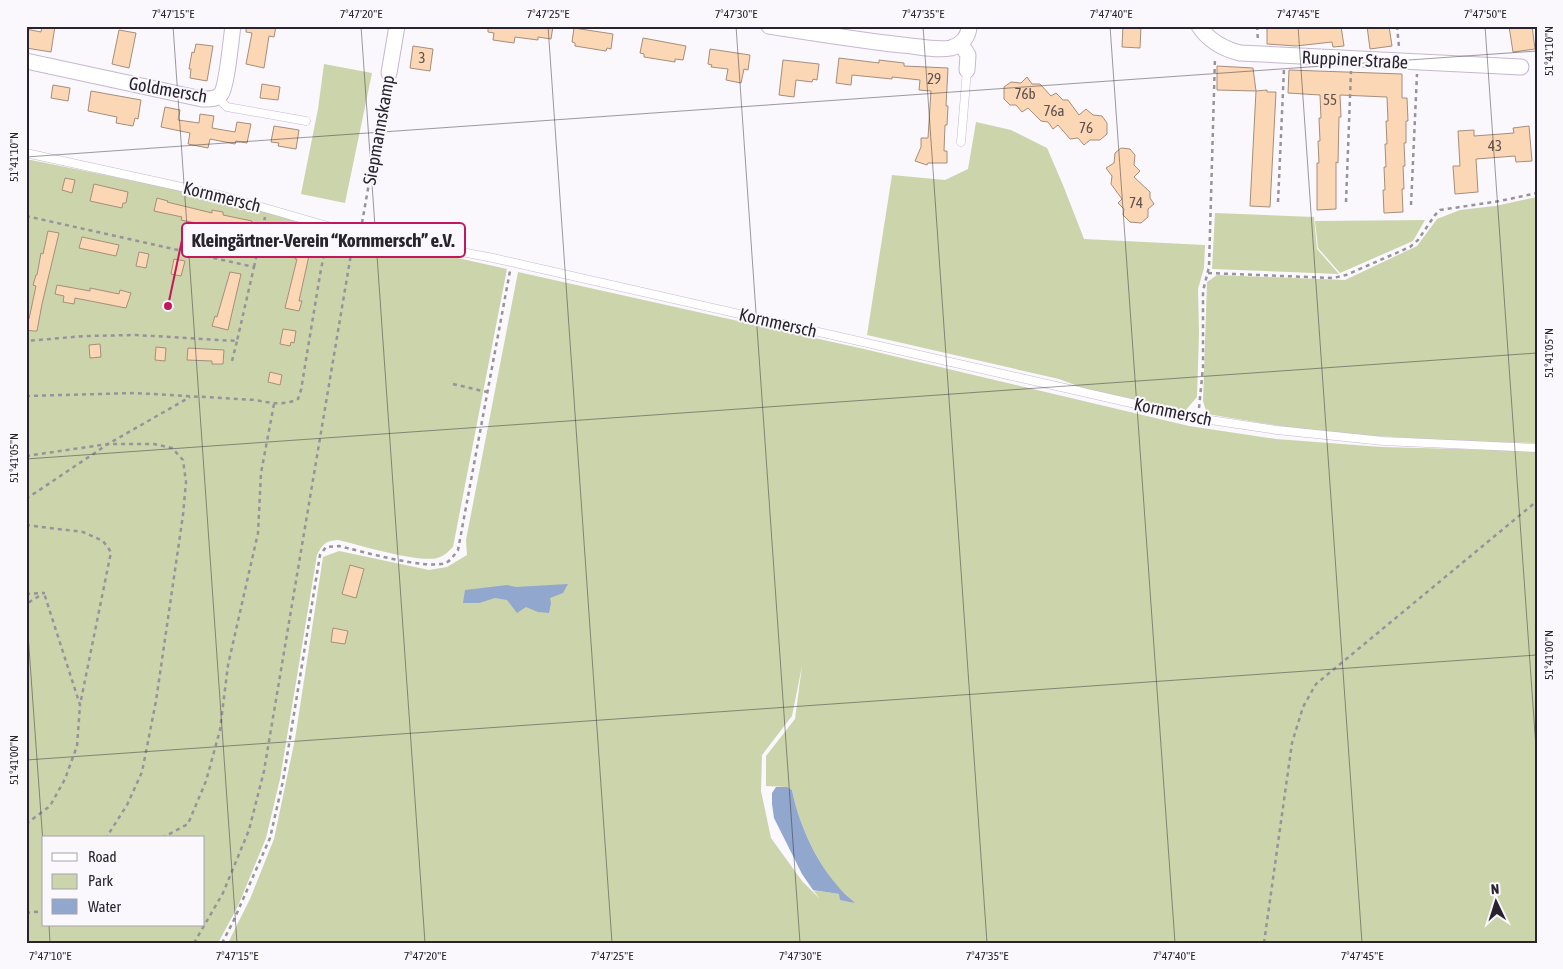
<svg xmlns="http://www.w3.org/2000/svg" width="1563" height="969" font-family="'Asap Condensed',sans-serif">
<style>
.green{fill:#ccd4ac;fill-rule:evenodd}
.water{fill:#91a7cd}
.building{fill:#fcd7b5;stroke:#a58e7a}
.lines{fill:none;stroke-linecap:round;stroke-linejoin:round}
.service-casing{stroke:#c7b7d1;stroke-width:9}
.minor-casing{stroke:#c7b7d1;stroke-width:17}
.path{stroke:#98939b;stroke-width:2.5;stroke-dasharray:4 4;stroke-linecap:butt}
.service{stroke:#fff;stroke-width:8}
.minor{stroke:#fff;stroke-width:15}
.ticks{fill:none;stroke:#29232d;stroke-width:1;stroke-opacity:0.45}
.labels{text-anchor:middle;stroke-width:4;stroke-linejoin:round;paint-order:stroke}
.number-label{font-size:15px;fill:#5e504f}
.street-label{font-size:18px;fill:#29232d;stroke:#faf7fd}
.leader{fill:none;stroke:#c2185b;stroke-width:2}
.callout-dot{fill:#c2185b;stroke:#faf7fd;stroke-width:2}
.callout{fill:#faf7fd;stroke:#c2185b;stroke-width:2}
.callout-label{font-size:19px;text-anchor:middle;font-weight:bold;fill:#29232d}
.neatline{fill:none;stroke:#29232d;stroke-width:2}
.ticks-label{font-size:12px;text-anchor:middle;fill:#29232d}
</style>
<rect width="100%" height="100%" fill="#faf7fd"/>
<g class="green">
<path d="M324,64L372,73L345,203L301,194L318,109Z"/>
<path d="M976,122L1011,130L1047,148L1063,185L1084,239L1205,245L1204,268L1198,289L1199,334L1197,397L1185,411L1083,388L1059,379L867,335L892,175L945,180L968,169Z"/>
<path d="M26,159L223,199L357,234L368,238L507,269L453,547C448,552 444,556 437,558C418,563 359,545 338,540C325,541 323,544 317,555L280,779L266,838L238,906L218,943H26ZM44,838H204V925H44Z"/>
<path d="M1537,197V443L1481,442L1323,433L1207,414L1203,401L1207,282L1217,275L1345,280L1417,246L1437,219L1460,210L1495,206Z"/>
<path d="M1215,213L1314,217L1317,249L1339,274L1212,269Z"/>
<path d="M1425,220L1413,241L1340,273L1318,248L1315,221Z"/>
<path d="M518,272L864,349L1189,426L1276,439L1382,447L1537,451V943H228L250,899L274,839L295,739L323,557L339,551L429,570L447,567L467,555L466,540ZM802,666L795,719L766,756V786L787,787L792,790C798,822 815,858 835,884C841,891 849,896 854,903L839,894L813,890L820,899L802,881L771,838L761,791L762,755L792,716Z"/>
</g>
<g class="water">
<path d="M568,584L563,593L550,598L551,603L549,613L538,612L526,607L517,613L507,600L495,598L479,603H463L465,590L507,585L516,587Z"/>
<path d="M776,787H787L792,790C798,821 815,860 836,884C841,891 849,897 855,903L840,900L839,894L813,890L802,874L774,818L772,804V793Z"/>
</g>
<g class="building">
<path d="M42,26H55L51,52L26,48V29L41,32Z"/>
<path d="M246,26H276L274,37L269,36L264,68L246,64L252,33L246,32Z"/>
<path d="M488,26H553L551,39L538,37V40L515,37L514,43L493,40L494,33L488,32Z"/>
<path d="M1123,26H1141L1140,48L1122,47Z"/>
<path d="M1267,26H1341L1344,46L1333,47L1332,42L1296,46L1267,44Z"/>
<path d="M1367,26H1389L1392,46L1370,49Z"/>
<path d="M1509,26H1532L1535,49L1513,52Z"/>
<path d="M574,28L613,34L611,49L607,48L606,51L575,46V43L572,42Z"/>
<path d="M119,30L136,33L129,68L112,64Z"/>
<path d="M643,38L686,46L683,60L675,59V62L644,57V54L640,53Z"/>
<path d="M196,44L213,46L207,81L190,78L191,69H189L192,52L194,53Z"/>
<path d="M413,46L433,49L430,71L410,68Z"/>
<path d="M710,49L750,55L748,70L744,69L741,83L726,80L728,69L711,67L712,65L708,64Z"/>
<path d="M839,58L879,63V60L904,63V66L948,68L946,106H948L947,125H945L944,151H947V163H928L927,165L915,161L921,147V138H928L931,91L919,90L920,80L892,77V79L852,75L851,85L836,83Z"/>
<path d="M783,60L819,64L817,80L813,79L812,82L796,80L794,97L779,95Z"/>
<path d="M1217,66L1253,68L1256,91L1217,90Z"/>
<path d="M1289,70L1402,74V98H1407L1408,121H1406V143H1404L1405,166H1403L1404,189H1402L1403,212L1384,213L1383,190H1385L1384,167H1386L1385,144H1387L1386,121H1388L1387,97L1340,95L1341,117H1339L1338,163L1336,162V209L1317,210V163H1319L1318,141H1320L1319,118H1321L1320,95L1288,93Z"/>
<path d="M1027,77L1032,84H1040L1051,96L1056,93L1063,100H1068L1079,115L1086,109L1093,115L1102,116L1107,123V134L1100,140H1090L1084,145L1078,138L1070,139L1058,125L1053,129L1048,122L1041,121L1028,108L1022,112L1016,105H1010L1004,99V87L1011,82L1021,83Z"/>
<path d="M262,84L280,87L278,100L260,98Z"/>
<path d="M53,85L70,88L68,101L51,98Z"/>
<path d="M1267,90V92H1276L1270,207L1250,206L1256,91Z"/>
<path d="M91,91L141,100L138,119L135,118L133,126L116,123L117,117L88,111Z"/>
<path d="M165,107L180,110L178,120L199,123L200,114L214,116L212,128L235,132L237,122L251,124L247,143L236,141L235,144L210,139L208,148L188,144L190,133L161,127Z"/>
<path d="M274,126L299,130L296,149L278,146L279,143L271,142Z"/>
<path d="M1529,126L1532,161L1516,162L1515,156L1476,159L1478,192L1455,194L1453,166H1460L1458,131L1474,130V136L1514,133L1513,128Z"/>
<path d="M1121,148L1130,149L1135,155L1134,165L1140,171L1134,177L1150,192V198L1154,204L1148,209V217L1141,223L1130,222L1123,215L1124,209L1118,203L1122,199L1111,184L1112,176L1106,168L1114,163L1115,153Z"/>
<path d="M65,178L75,180L72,193L62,190Z"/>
<path d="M94,184L128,192L126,203H123L122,208L90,201Z"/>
<path d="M157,198L168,201L167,202L212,213V210L223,212V215L252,221L249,233L191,222L181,220L182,217L154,211Z"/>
<path d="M48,231L59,233L42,304L37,331H33L26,330V319H29L36,286L33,285L36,275H37L41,253L43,254Z"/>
<path d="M82,237L119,245L116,256L79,248Z"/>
<path d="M298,249L310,251L299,301H302L299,311L285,308L297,259H295Z"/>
<path d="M139,252L149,254L146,268L136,266Z"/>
<path d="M174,259L185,261L181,276L171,274Z"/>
<path d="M230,272L241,274L228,330L212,326L215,316L217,317Z"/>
<path d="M57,285L90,291V288L119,294L120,290L131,293L126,308L75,298L74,304L63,302L64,296L55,294Z"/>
<path d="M283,329L296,331L294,343L291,342L290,346L280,344Z"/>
<path d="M100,344L101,357L90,358L89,345Z"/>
<path d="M156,347L166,348L165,361L155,360Z"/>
<path d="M188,348L224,350L223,364H212V361L187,360Z"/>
<path d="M270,372L282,375L280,385L268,382Z"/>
<path d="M350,565L364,569L356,598L342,594Z"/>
<path d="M333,628L348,631L345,644L331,642Z"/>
</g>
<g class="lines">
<g class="service-casing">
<g id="service">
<path d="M217,97L227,107L306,121"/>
<path d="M961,142L967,70"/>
<path d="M26,153L223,196L331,227L493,258L1197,418L1277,430L1383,441L1537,448"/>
</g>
</g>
<g class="minor-casing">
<g id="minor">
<path d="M769,26C813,33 857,40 902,45C917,46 935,51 951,48C961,45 969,37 969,26"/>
<path d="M1199,26C1209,41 1224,49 1240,53L1521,67"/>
<path d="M961,44L968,55L967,70"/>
<path d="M26,61L202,99C209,99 216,100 221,94C227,86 231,39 233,26"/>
<path d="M389,73L397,26"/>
</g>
</g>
<g class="path">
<path d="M1257,26L1258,41"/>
<path d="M1397,26L1399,47"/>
<path d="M1278,202L1284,69"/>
<path d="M1346,202L1351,71"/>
<path d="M1411,205L1417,74"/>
<path d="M26,216L254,267L237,341L136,335L85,336L26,341"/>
<path d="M362,223L386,86"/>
<path d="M254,267L265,217"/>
<path d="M1208,273L1333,278L1346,275L1410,247L1418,240L1435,215L1440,210L1500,201L1537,193"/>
<path d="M232,361L237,341"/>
<path d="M453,384L487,392"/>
<path d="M26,396L135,393L256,400C270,403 284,406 298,399L301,390L321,269L328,237"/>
<path d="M1199,408L1203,367V291L1209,267L1215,57"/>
<path d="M26,456L108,444H154L172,448L183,460L186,482L183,515L156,701L142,772L127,805L106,838"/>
<path d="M26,499L108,444L190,397"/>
<path d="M26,525L83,532L103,541L111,552L80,705L44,593"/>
<path d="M26,594L44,593L26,604"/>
<path d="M26,824L50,806L65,779L77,746L80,705"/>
<path d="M162,838L188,824L206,781L220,730L228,665L258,533L261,473L274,404"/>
<path d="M26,913L44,911"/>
<path d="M194,943L223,893L249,830L264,771L352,248L354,242"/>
<path d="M222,943L233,922L270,838L283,781L320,555L326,547L339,546C360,551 427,570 445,563C451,561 454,555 458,550L510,271"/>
<path d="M1264,943L1292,743L1303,707L1316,684L1537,501"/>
</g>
<use href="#service" class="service"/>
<use href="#minor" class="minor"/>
</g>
<path class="ticks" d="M173,26L237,943M361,26L425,943M548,26L612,943M736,26L800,943M923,26L987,943M1110,26L1175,943M1298,26L1362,943M1485,26L1537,762M26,157L1537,51M26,459L1537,353M26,606L44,857M26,760L1537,655M49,925L50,943"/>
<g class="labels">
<g class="number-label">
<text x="422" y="63">3</text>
<text x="934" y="84">29</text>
<text x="1025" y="99">76b</text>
<text x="1330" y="105">55</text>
<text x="1054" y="116">76a</text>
<text x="1086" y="133">76</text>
<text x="1495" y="151">43</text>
<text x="1136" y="208">74</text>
</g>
<g class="street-label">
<text transform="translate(1355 60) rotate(3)" y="6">Ruppiner Straße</text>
<text transform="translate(168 90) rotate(10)" y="6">Goldmersch</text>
<text transform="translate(379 130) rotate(-80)" y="6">Siepmannskamp</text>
<text transform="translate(222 197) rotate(14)" y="6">Kornmersch</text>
<text transform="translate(778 323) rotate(13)" y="6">Kornmersch</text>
<text transform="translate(1173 412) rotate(12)" y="6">Kornmersch</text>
</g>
</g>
<path class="leader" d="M168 306L182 240"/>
<circle class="callout-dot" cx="168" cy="306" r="5"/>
<rect class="callout" x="182" y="223" width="283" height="34" rx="5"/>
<g class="callout-label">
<text x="323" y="247">Kleingärtner-Verein “Kornmersch” e.V.</text>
</g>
<rect width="1563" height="969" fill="none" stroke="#faf7fd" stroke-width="55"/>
<rect x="42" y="836" width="162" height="90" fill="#faf7fd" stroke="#a6a2aa"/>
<rect x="52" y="853" width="25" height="8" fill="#ffffff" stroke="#a6a2aa"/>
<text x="88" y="862" font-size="15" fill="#29232d">Road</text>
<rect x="52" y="874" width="25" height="15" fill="#ccd4ac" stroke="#a6a2aa"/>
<text x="88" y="886" font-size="15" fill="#29232d">Park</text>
<rect x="52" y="899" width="25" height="15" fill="#91a7cd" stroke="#a6a2aa"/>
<text x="88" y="912" font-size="15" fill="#29232d">Water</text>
<g transform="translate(1496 902) rotate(356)" stroke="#faf7fd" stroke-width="4" paint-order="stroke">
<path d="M0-4L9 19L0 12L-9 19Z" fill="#29232d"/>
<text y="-8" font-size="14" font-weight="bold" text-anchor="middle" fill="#29232d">N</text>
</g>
<rect x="28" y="28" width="1508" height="914" class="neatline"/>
<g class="ticks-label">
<text x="173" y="18">7°47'15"E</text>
<text x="361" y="18">7°47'20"E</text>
<text x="548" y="18">7°47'25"E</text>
<text x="736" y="18">7°47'30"E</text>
<text x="923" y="18">7°47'35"E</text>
<text x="1111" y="18">7°47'40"E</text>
<text x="1298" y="18">7°47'45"E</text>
<text x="1485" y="18">7°47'50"E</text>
<text transform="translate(1549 51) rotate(-90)" y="4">51°41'10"N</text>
<text transform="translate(14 157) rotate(-90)" y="4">51°41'10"N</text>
<text transform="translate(1549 353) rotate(-90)" y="4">51°41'05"N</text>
<text transform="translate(14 458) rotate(-90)" y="4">51°41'05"N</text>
<text transform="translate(1549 655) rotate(-90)" y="4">51°41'00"N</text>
<text transform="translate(14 760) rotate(-90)" y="4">51°41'00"N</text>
<text x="50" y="960">7°47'10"E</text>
<text x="237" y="960">7°47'15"E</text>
<text x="425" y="960">7°47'20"E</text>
<text x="612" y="960">7°47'25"E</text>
<text x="800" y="960">7°47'30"E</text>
<text x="987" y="960">7°47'35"E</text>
<text x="1174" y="960">7°47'40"E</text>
<text x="1362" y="960">7°47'45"E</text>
</g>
</svg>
